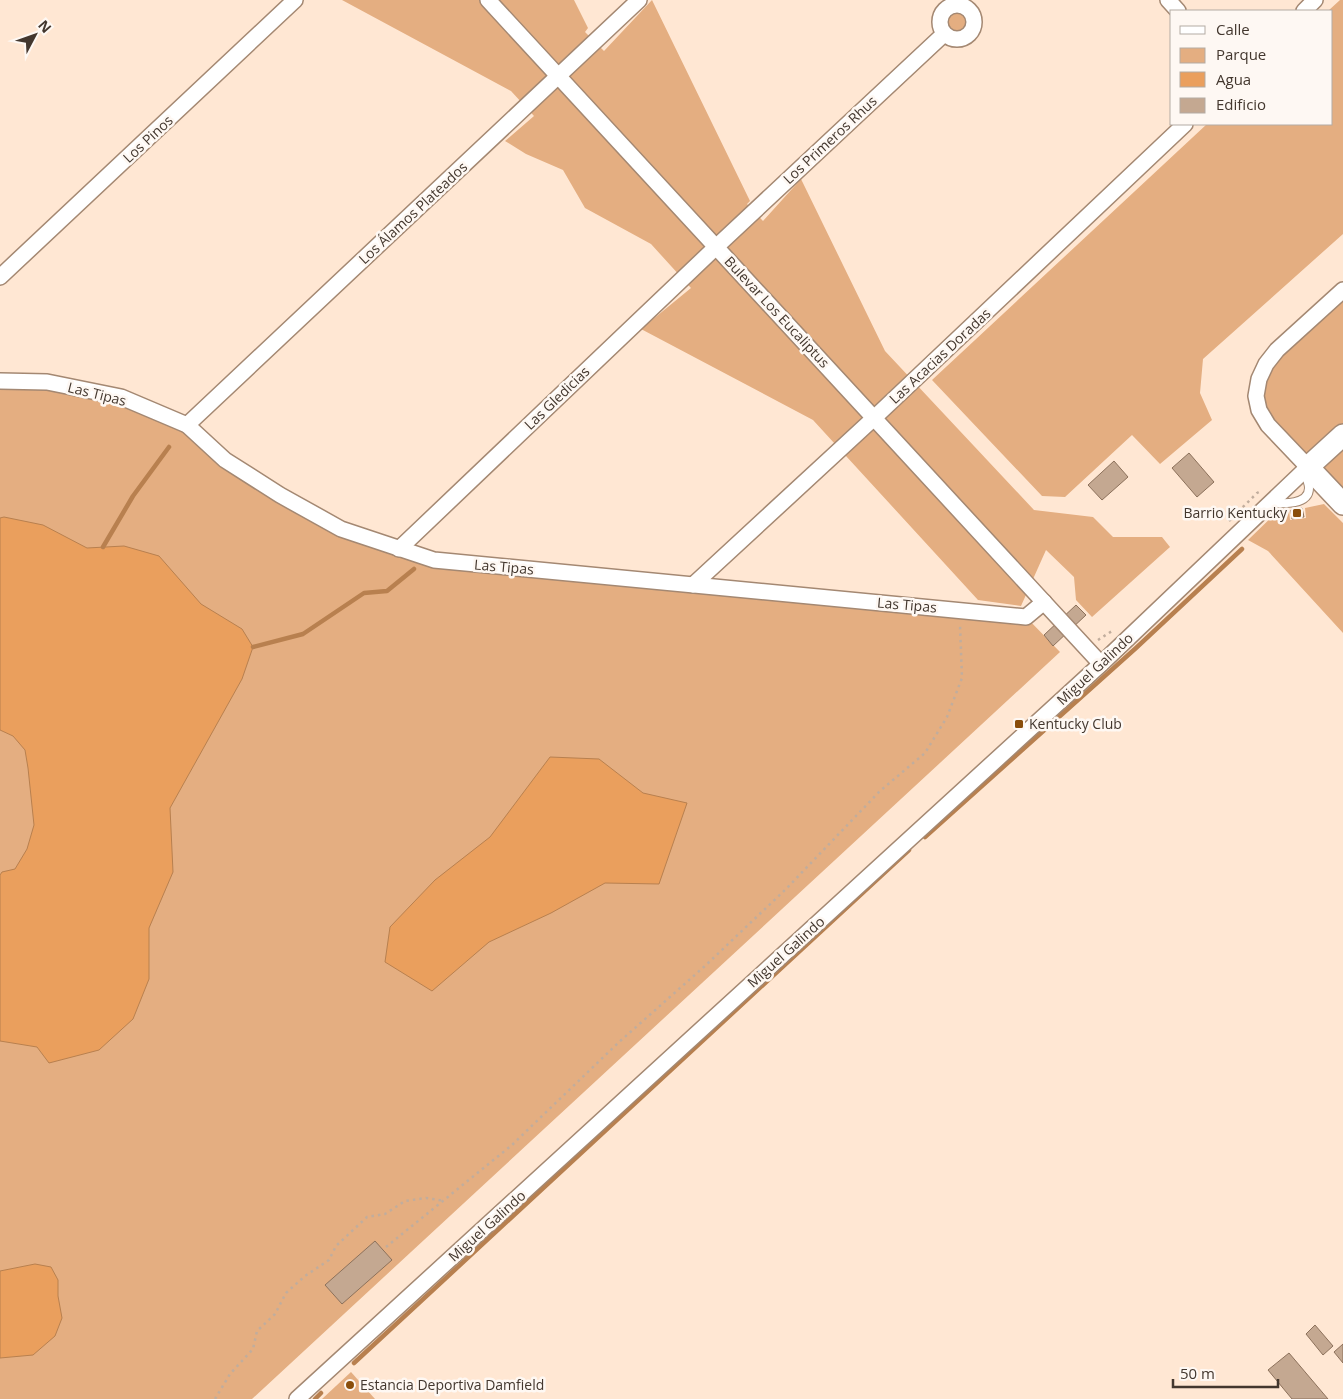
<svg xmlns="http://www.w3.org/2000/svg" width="1343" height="1399" font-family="'Open Sans',sans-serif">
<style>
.green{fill:#e4ae81}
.water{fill:#ea9f5d;stroke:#b8804f}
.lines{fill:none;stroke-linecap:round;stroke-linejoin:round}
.stream{stroke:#b8804f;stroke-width:4.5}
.building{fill:#c4a891;stroke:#8c715b}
.lane-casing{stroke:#a48872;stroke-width:10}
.street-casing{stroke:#a48872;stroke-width:18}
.secondary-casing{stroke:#a48872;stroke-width:24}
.path{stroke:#c1ad9d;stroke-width:2.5;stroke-dasharray:2.5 4;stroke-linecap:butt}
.lane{stroke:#fff;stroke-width:8}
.street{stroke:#fff;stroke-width:15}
.secondary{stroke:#fff;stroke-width:21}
.poi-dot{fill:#8a4e0b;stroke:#fef8f3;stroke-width:2}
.labels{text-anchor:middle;stroke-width:5;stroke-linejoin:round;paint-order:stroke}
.street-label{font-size:14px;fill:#43372e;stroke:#fef8f3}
.poi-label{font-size:14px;fill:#43372e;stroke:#fef8f3;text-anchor:start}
</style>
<rect width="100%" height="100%" fill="#ffe7d3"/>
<g class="green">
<path d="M342,0H574L588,28L585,32L604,51L652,0L750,201L747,204L763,221L801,179L885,351L1034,510L1093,517L1113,537H1162L1170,547L1092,617L1076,600L1074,577L1046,550L1021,606L978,600L813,420L641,329L691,288L651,244L585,208L563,170L526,154L505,141L534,116L511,91Z"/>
<path d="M1340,0H1343V234L1203,359L1200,393L1212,420L1160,464L1132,435L1065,497L1042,496L932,380L1207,124H1332V11H1328Z"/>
<circle cx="958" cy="22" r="13"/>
<path d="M1343,290V504L1268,425L1259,379Z"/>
<path d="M0,381L47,382L187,425L280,495L399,549L1026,617L1060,652L252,1399H0Z"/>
<path d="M1324,504L1343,523V633L1268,551L1248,540L1279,510L1289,509L1290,520L1306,518L1305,508Z"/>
<path d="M351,1372L375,1399H322Z"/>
</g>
<g class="water">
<path d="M4,517L43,525L87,548L124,546L159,556L201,604L242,629L253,647L242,679L170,808L173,872L149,928V979L133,1019L99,1050L49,1063L37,1047L0,1041V875L2,872L15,869L27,849L34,825L28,768L25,750L13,736L0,730V518Z"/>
<path d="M550,757L599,759L643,793L687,803L659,884L605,883L551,913L489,942L432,991L385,962L390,927L435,880L490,837Z"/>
<path d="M35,1264L51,1267L58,1280V1296L62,1318L55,1336L33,1355L0,1358V1271Z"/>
</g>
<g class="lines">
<g class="stream">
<path d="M103,547L133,496L169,447"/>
<path d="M253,647L303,634L364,593L387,591L414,569"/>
<path d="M925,837L1136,648L1242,549"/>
<path d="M354,1363L909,850"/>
<path d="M315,1399L321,1393"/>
</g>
</g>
<g class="building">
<path d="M1189,453L1214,482L1197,497L1172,468Z"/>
<path d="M1114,461L1128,477L1102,500L1088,485Z"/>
<path d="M1302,508L1304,517L1292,519L1291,510Z"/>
<path d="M1076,605L1086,615L1053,646L1044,635Z"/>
<path d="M375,1241L392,1260L342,1304L325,1285Z"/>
<path d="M1315,1325L1333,1346L1323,1355L1306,1334Z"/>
<path d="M1343,1344V1363L1334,1352Z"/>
<path d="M1289,1353L1328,1399H1292L1268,1370Z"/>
</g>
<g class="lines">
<g class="lane-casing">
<path id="lane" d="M1272,502C1283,504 1309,505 1309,488C1309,482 1305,478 1307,472"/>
</g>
<g class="street-casing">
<g id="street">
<path d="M488,0L1101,664"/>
<path d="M1168,0L1178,11"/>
<circle cx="957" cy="22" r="17"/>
<path d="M1304,11L1315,0"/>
<path d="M0,277L295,0"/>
<path d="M0,381L47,382L121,397L187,425L225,460L280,495L341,529L434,560L1026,617L1044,602"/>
<path d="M187,425L639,0"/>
<path d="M399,549L716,247L944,34"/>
<path d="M693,585L874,418L1185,124"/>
<path d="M297,1399L1101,664L1308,467L1268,425L1259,410L1256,396L1259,379L1266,364L1277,350L1343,290"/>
</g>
</g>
<g class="secondary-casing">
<path id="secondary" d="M1343,435L1308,467L1343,504"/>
</g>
<g class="path">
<path d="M1229,521L1257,493L1261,491"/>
<path d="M1098,640L1112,631"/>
<path d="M386,1247L512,1145L618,1043L706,965L786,889L880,791L925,753L947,717L962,678L960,625"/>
<path d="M215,1399L230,1374L253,1349L257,1331L275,1314L286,1293L305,1276L329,1260L336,1246L367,1217L385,1214L405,1201L426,1198L445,1201"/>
</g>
<use href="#lane" class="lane"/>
<use href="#street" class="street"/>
<use href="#secondary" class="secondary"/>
</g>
<g class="poi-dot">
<rect x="1292" y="508" width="10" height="10" rx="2.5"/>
<rect x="1014" y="719" width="10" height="10" rx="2.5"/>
<circle cx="350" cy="1385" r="5"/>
</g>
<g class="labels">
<g class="street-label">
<text transform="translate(148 139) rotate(-43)" y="5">Los Pinos</text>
<text transform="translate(830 140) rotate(-43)" y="5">Los Primeros Rhus</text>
<text transform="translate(413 213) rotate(-43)" y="5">Los Álamos Plateados</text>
<text transform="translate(777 312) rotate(47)" y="5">Bulevar Los Eucaliptus</text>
<text transform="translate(940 356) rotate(-43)" y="5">Las Acacias Doradas</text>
<text transform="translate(97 394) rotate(14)" y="5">Las Tipas</text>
<text transform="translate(557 398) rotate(-44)" y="5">Las Gledicias</text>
<text transform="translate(504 567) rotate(5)" y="5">Las Tipas</text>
<text transform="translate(907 605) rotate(5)" y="5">Las Tipas</text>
<text transform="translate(1095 669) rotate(-43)" y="5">Miguel Galindo</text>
<text transform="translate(786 952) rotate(-42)" y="5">Miguel Galindo</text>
<text transform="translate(487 1226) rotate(-42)" y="5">Miguel Galindo</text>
</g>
<g class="poi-label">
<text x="1287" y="518" text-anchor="end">Barrio Kentucky</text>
<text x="1029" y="729">Kentucky Club</text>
<text x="360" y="1390">Estancia Deportiva Damfield</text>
</g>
</g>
<rect x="1170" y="10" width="162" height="115" fill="#fef8f3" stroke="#b3aba4"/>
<rect x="1180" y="26" width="25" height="8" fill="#ffffff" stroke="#b3aba4"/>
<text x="1216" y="35" font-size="15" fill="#43372e">Calle</text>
<rect x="1180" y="48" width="25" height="15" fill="#e4ae81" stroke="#b3aba4"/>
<text x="1216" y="60" font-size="15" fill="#43372e">Parque</text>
<rect x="1180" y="72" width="25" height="15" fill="#ea9f5d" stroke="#b3aba4"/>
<text x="1216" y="85" font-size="15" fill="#43372e">Agua</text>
<rect x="1180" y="98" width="25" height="15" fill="#c4a891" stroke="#b3aba4"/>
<text x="1216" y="110" font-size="15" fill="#43372e">Edificio</text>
<g transform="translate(35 35) rotate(49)" stroke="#fef8f3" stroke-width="4" paint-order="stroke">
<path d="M0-4L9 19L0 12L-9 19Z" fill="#43372e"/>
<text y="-8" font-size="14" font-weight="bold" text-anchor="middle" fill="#43372e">N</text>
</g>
<path d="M1173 1379v8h105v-8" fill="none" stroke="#43372e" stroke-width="2.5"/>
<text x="1180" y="1379" font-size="15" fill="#43372e" stroke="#fef8f3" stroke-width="4" paint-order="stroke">50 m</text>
</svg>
